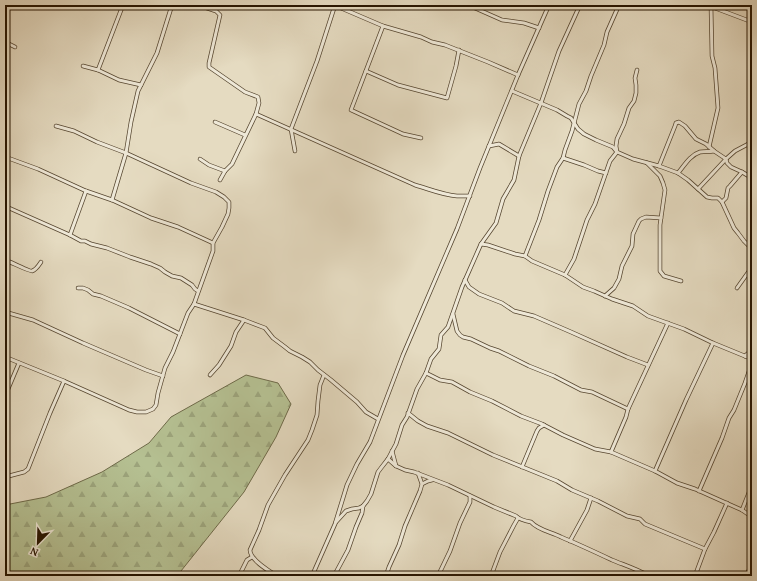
<svg xmlns="http://www.w3.org/2000/svg" width="757" height="581" font-family="'Gentium Book Plus',serif">
<style>
.forest{fill:url(#forest-firs);stroke:#6e6a49}
.lines{fill:none;stroke-linecap:round;stroke-linejoin:round}
.street-casing{stroke:#564630;stroke-width:4.5}
.street{stroke:#eee8d7;stroke-width:3}
</style>
<defs>
<pattern id="forest-firs" width="22" height="20" patternUnits="userSpaceOnUse"><rect width="22" height="20" fill="#b5c092"/><path d="M5 1l3.5 6h-7zM16 11l3.5 6h-7z" fill="#9ca47c"/></pattern>
</defs>
<rect width="100%" height="100%" fill="#e5dbc1"/>
<filter id="stains"><feTurbulence type="fractalNoise" baseFrequency=".005" numOctaves="4"/><feColorMatrix values="0 0 0 0 .2 0 0 0 0 .09 0 0 0 0 .02 0 0 0 .5 -.17"/></filter>
<radialGradient id="worn" r=".72"><stop offset=".6" stop-color="#630" stop-opacity="0"/><stop offset="1" stop-color="#630" stop-opacity=".3"/></radialGradient>
<path class="forest" d="M246,375L278,383L291,404L276,437L244,492L177,576H5V505L46,497L102,472L149,443L171,417Z"/>
<g class="lines">
<g class="street-casing">
<g id="street">
<path d="M198,5L216,11L220,15L209,63V67L245,92L258,97L259,103L256,114L232,164L225,171L220,180"/>
<path d="M334,5L383,26L421,37L432,42L445,45L488,62L518,75"/>
<path d="M468,5L502,20L524,23L539,28"/>
<path d="M707,5L752,22"/>
<path d="M8,6V5"/>
<path d="M383,26L351,110L403,134L421,138"/>
<path d="M5,42L15,47"/>
<path d="M83,66L98,70L119,80L141,85"/>
<path d="M98,70L123,5"/>
<path d="M366,71L398,85L447,98L456,66L459,50"/>
<path d="M512,91L557,110L567,116L571,118L578,129L584,134L596,140L613,147L617,152L633,159L659,166L678,173L688,180L707,197L712,198H718L722,202L734,228L738,233L744,241L752,249"/>
<path d="M256,114L415,185C429,189 443,195 457,196C461,196 466,196 470,196"/>
<path d="M215,122L245,135"/>
<path d="M489,146L499,144L519,156"/>
<path d="M709,147L718,108L715,68L712,56L711,6"/>
<path d="M295,151L291,129L317,61L335,5"/>
<path d="M8,158L38,169L86,191L112,200L151,218L178,227L213,243"/>
<path d="M563,158L584,165L598,171L606,173"/>
<path d="M200,159L209,165L225,171"/>
<path d="M647,163L660,176L663,183L665,190L660,225V271L664,276L681,281"/>
<path d="M659,166L675,126L676,123L679,122L685,126L696,139L706,144L714,151L726,159L727,163L731,167L742,172L752,178"/>
<path d="M678,173C684,166 690,155 700,152C704,151 709,152 714,151"/>
<path d="M698,189L726,159L735,151L752,142"/>
<path d="M112,200L126,153L131,122L138,91L157,53L172,5"/>
<path d="M722,202L726,198L728,188L730,186L742,172"/>
<path d="M5,208H9L70,235L81,241H85L91,244L107,248L130,257L151,264L160,268L165,272L172,276L181,278L192,285L195,289L198,291"/>
<path d="M70,235L86,191"/>
<path d="M481,244L488,245L515,254L525,256L532,261L565,275L583,287L594,291L612,299L633,306L648,316L684,329L713,343L752,359"/>
<path d="M525,256L539,220L548,191L557,167L563,158L565,150L572,131L579,104L586,91L591,76L604,45L607,32L619,5"/>
<path d="M5,260C9,261 30,272 32,271C36,270 39,265 41,262"/>
<path d="M565,275L574,259L587,220L595,204L610,161L617,152L616,146L617,139L624,124L629,108L634,101L636,93V85L635,78L637,70"/>
<path d="M465,280L469,287L479,294L502,303L514,311L534,316L571,332L627,357L648,365"/>
<path d="M78,288H83L88,290L93,294L101,296L129,308L180,334"/>
<path d="M737,288L752,267"/>
<path d="M605,296L614,288L619,279L622,266L632,246L633,234L639,221L641,219L646,217L661,218"/>
<path d="M194,304L244,320L265,328L273,338L285,347L290,351L302,357L310,362L318,370L331,380L357,402L366,412L378,419"/>
<path d="M5,312L33,320L83,343L146,370L163,376"/>
<path d="M453,314L457,331L460,335L463,337L471,339L490,348L499,351L529,366L554,376L581,390L592,392L628,409"/>
<path d="M745,356L752,350"/>
<path d="M5,357L64,381L129,410L137,412H146L153,409L156,405L158,393L165,368L173,352L188,313L194,304L213,251V243L222,227L228,214L229,208V202L224,197L216,192L191,183L126,153L97,142L74,131L56,126"/>
<path d="M426,373L440,380L452,382L470,392L492,401L521,416L542,424L563,435L595,449L611,452L655,471L677,483L695,489L742,510L752,517"/>
<path d="M210,375L219,365L231,346L236,332L244,320"/>
<path d="M5,396L19,363"/>
<path d="M408,413L418,421L427,426L448,433L493,455L557,481L572,490L598,501L627,516L640,519L645,524L705,549"/>
<path d="M392,451L396,466"/>
<path d="M611,452L626,417L628,409L668,323"/>
<path d="M388,459L396,466L405,470L414,472L448,485L494,507L516,516C520,520 525,521 531,522C538,530 551,532 561,537C578,544 595,552 612,560C624,565 637,569 649,576"/>
<path d="M522,467L537,431L539,428L544,425"/>
<path d="M655,471L686,400L713,343"/>
<path d="M5,477L24,472L28,469L50,413L64,381"/>
<path d="M422,484L428,481L432,480"/>
<path d="M699,491L722,438L729,418L734,410L745,383L752,363L751,359L752,356"/>
<path d="M742,510L752,485"/>
<path d="M336,522L346,511L352,509L359,508L363,506L367,501L371,494L378,472L381,468L388,459L396,444L402,425L407,417L417,389L426,373L431,359L439,349L441,335L448,327L462,287L481,244L496,223L503,199L514,180L519,156L541,103L559,51L580,5"/>
<path d="M570,541L587,510L591,498"/>
<path d="M239,576L247,560L252,557"/>
<path d="M277,576C269,571 250,560 250,550L259,530L268,505L285,475L308,440L312,430L317,415L318,401L320,385L324,375"/>
<path d="M312,576L335,524L347,485L357,464L370,442L403,355L457,229L480,168L518,75L549,5"/>
<path d="M334,576L348,550L356,527L362,513L363,506"/>
<path d="M386,576L389,567L399,545L405,526L420,491L422,484L418,473"/>
<path d="M438,576L450,551L460,523L470,502V496"/>
<path d="M491,576L500,552L514,525L518,518"/>
<path d="M695,576L705,549L714,532L727,503"/>
<path d="M746,576L752,564"/>
</g>
</g>
<use href="#street" class="street"/>
</g>
<rect width="757" height="581" fill="none" stroke="#e5dbc1" stroke-width="20"/>
<rect x="6" y="6" width="745" height="569" fill="none" stroke="#261400" stroke-width="2"/>
<rect x="10" y="10" width="737" height="561" fill="none" stroke="#261400"/>
<g transform="translate(38 543) rotate(203)" stroke="#eee8d7" stroke-width="3" paint-order="stroke">
<path d="M0-3L7 15L0 10L-7 15Z" fill="#261400"/>
<text y="-6" font-size="11" font-weight="bold" text-anchor="middle" fill="#261400">N</text>
</g>
<rect width="100%" height="100%" filter="url(#stains)"/>
<rect width="100%" height="100%" fill="url(#worn)"/>
</svg>
